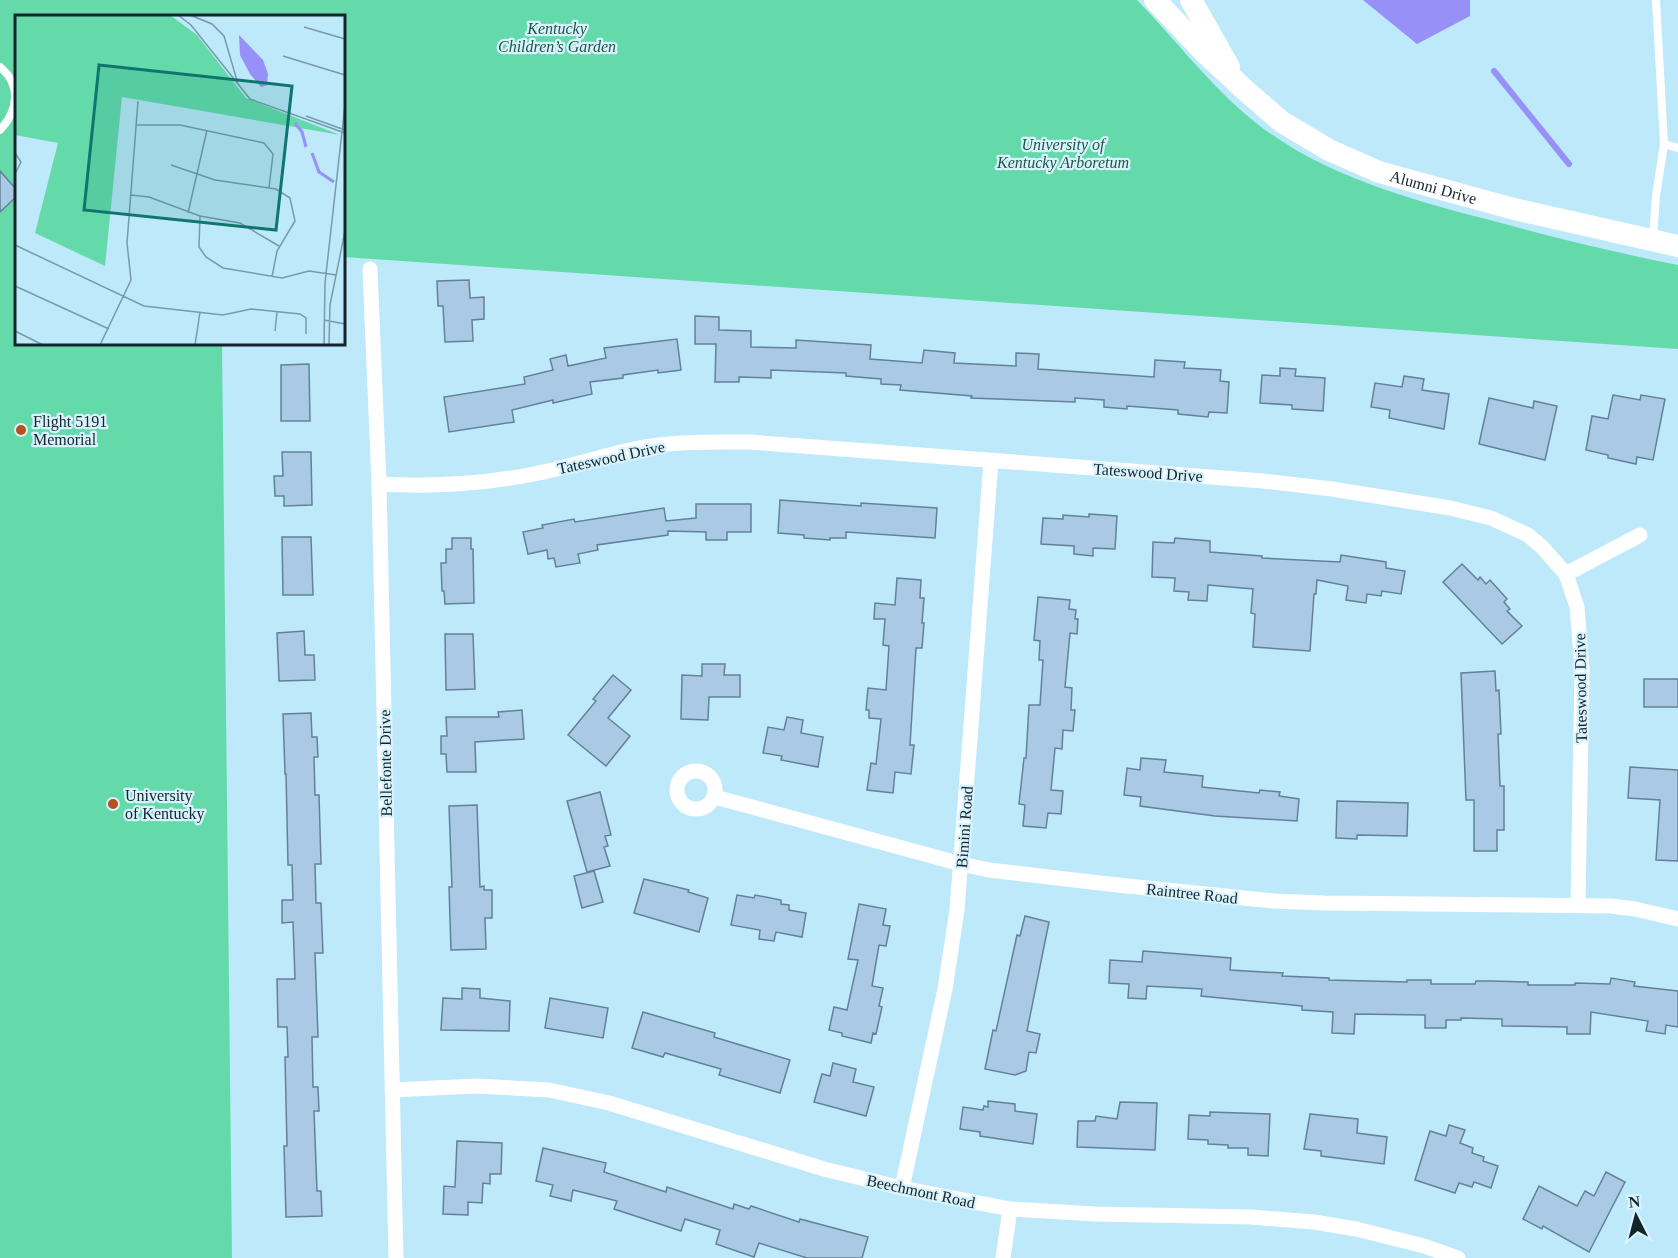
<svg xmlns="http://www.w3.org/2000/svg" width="1678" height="1258" font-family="'Times New Roman',serif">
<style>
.green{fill:#64daab}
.water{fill:#9690f8}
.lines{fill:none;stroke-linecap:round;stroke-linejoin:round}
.stream{stroke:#9690f8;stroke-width:6}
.building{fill:#a9c9e4;stroke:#63819a;stroke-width:1.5}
.lane{stroke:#fff;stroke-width:8}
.street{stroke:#fff;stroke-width:15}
.secondary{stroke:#fff;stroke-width:22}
.poi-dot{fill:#b5511c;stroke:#d9f3fe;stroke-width:2}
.labels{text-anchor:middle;stroke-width:4.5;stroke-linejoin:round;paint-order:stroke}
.park-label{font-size:16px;font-style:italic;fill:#1c5741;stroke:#d9f3fe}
.street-label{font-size:16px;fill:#13242b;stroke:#d9f3fe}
.poi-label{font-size:16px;fill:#13242b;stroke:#d9f3fe;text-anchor:start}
.inset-river{fill:none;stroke:#9690f8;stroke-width:3}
.inset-road{fill:none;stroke:#799aa8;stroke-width:1.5}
.view{fill:#0f766e;fill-opacity:0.15;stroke:#0f766e;stroke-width:3}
.inset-edge{fill:none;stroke:#13242b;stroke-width:3}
</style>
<rect width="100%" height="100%" fill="#bde9fb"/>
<path class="green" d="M0,0H1137C1173,37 1205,79 1244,113C1315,175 1411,200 1501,223C1560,239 1618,253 1678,265V349L344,257V16H16V344H222L232,1258H0Z"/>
<path class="water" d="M1363,0H1470V16L1417,44Z"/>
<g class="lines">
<path class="stream" d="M1494,71L1569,164"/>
</g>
<g class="building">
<path d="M0,171L16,189V197L0,212Z"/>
<path d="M469,280L470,298L484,297V319L472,320L473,341L445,342L443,306H438L437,281Z"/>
<path d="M695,316L719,317V330L751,331V347L796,348V340L871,345L870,359L922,363L924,350L955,353L954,363L1016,366V353L1039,354L1038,369L1154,377L1155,360L1185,362L1184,368L1221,370L1220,381L1229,382L1227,413L1209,412L1208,417L1178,414V410L1127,406V409L1104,407V400L1075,398V402L971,398L972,396L900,390L901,385L881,384V379L846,376V373L771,370V378L739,377V382H715L716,344H695Z"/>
<path d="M677,339L681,370L658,373V370L623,375V378L590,382L592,394L553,403V400L512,410L514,422L449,432L444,397L525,384L524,377L553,370L550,359L566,355L568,366L606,358L604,348Z"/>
<path d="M309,364L310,421H281V365Z"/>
<path d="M1280,368L1296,369L1295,376L1325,378L1323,411L1292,409V405L1260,403L1262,375L1280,376Z"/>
<path d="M1404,376L1424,379L1422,390L1449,394L1444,429L1389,418L1390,410L1371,407L1375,383L1402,387Z"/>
<path d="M1613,395L1640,400L1641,395L1665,399L1653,460L1637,457L1636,464L1608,458V455L1586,450L1592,416L1608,419Z"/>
<path d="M1489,398L1533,408L1534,401L1557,406L1545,460L1479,444Z"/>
<path d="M282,452H311L312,505L284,506V496H275L274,476H283Z"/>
<path d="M780,500L861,506V503L937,508L935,538L846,532V538H830V540L804,538V535L778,533Z"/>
<path d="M696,504H751V532H727V540H706V532L668,531V535L597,545L598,550L578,554L580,563L556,567L554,558L548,559L547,550L528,554L523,532L543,528L542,525L574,519L575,522L664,508L666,521L696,518Z"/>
<path d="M1089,514L1117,516L1115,549L1093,548V556L1074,554V546L1041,544L1043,518L1063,519V515L1089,517Z"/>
<path d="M282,537H311L313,595H283Z"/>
<path d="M452,538H471V549H473L474,603L445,604L444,591H442L441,563H446V549H452Z"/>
<path d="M1175,538L1210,541V552L1262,556V558L1340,562L1341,555L1386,562V568L1405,571L1401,594L1382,591L1381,596L1367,594L1366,603L1346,600L1348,586L1317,580L1316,594H1314L1310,651L1253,647L1255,614L1251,613L1253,589L1208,585L1207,601L1188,600L1189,592L1174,591L1175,578L1152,577L1153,542L1174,543Z"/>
<path d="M1462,564L1478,580L1480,577L1486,584L1490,580L1507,599L1504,602L1510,609L1507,611L1522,626L1502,644L1443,582Z"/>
<path d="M897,578L921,580L920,598H924L922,623H924L922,648H916L910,745H914L911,774L895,772L893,793L867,790L871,763L876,764L881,719L869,718V710H866L868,688L886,690L889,646L883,645L885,619H874L875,603L895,605Z"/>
<path d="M1038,597L1070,600L1069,609L1076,610L1075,619H1078L1077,634L1070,633L1065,687L1072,688L1071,710H1075L1073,731L1063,730L1062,749L1055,748L1051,790L1063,791L1061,814L1048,813L1046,828L1023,826L1025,805L1019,804L1024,758H1026L1029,705H1040L1043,660H1039L1040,641L1034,640Z"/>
<path d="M304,631L305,655H314L315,680L279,681L277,633Z"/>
<path d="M445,634H473L475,689L446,690Z"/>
<path d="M702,664H725L724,675H740V697H709L708,720L681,719L682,675L702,676Z"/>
<path d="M1495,671L1496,691L1499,690L1501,734H1498L1500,786H1504V830H1497V851H1474V800H1466L1461,673Z"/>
<path d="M613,675L631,690L608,718L630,736L606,766L568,735L596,701L593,699Z"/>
<rect x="1644" y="679" width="34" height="28"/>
<path d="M522,710L524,739L475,742L476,772H447L446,754H441V736H447L446,717H499L498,712Z"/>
<path d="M311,713L312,737H317L318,757H314L315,795H319L321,864H315L316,903H321L323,953H315L318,1037H312L313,1087H318L319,1111H314L317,1191H321L322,1216L286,1217L284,1146H287L285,1057H288L287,1027H278L277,979H295L293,922L282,923V900H293L292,865H288L286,774H285L283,714Z"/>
<path d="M787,717L803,720L801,733L823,737L818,767L781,760L782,756L763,753L768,727L784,730Z"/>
<path d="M1141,758L1166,760L1164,772L1203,776L1202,787L1259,793L1260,790L1280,792L1279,796L1299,799L1297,821L1215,816L1140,806L1141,797L1124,795L1127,768L1140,770Z"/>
<path d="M1630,767L1678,770V861L1656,860L1660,800L1628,798Z"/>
<path d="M600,792L611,835L605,836L608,846L604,847L610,866L587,872L567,801Z"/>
<path d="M1337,801L1408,803L1407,836L1357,835V839L1336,838Z"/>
<path d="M477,805L480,887L484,886V890H492V918H485L486,949L451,950L449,887H452L449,806Z"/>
<path d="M594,871L603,902L582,908L574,876Z"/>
<path d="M644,879L689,890L688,892L708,898L699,932L634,913Z"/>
<path d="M737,895L754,898L755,895L781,900V904L789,905V910L806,913L802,937L776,932L774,941L759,939L760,930L731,925Z"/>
<path d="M859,904L886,909L883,925L890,926L886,946L879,945L872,986L883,988L879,1006L882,1007L876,1034L873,1033L871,1043L842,1036V1033L829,1030L834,1007L847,1010L858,960L848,959Z"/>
<path d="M1025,916L1049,922L1027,1031L1040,1034L1036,1053L1029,1052L1026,1071L1015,1075L985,1069L993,1030L996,1031L1017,935L1020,936Z"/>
<path d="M1143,951L1231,958L1230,970L1283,973L1282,976L1329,978V980L1407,982V980H1431V984H1475L1476,981H1491L1528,982V985H1575V983L1610,984L1611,978L1635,982L1634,986L1678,991V1027L1666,1025L1665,1034L1646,1031L1648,1021L1591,1012L1590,1034H1567V1027L1502,1026V1019L1461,1018V1020H1446V1028H1425V1015L1355,1014L1354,1034L1332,1033L1333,1012L1302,1010V1006L1201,996L1202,989L1147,986L1146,999L1128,998L1129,984L1109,983L1110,960L1142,962Z"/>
<path d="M462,988L480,989V998L510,1001L509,1031L441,1030L443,998L462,999Z"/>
<path d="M550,998L608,1008L603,1038L545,1028Z"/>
<path d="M643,1012L715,1033L714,1037L790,1060L780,1093L719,1075L721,1069L665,1053L663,1057L632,1048Z"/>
<path d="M833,1063L856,1069L853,1082L874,1087L866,1116L814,1102L822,1074L830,1076Z"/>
<path d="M988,1101L1015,1104V1111L1037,1114L1033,1144L980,1136V1132L960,1129L963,1107L983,1110L984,1106L988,1107Z"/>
<path d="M1120,1102L1157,1103L1155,1150L1077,1147L1078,1121H1095L1096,1116L1117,1119Z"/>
<path d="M1210,1112L1270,1114L1268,1156L1248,1155V1148H1228V1145L1208,1144V1140L1188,1139L1189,1115L1210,1116Z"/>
<path d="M1310,1114L1358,1119L1357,1133L1387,1137L1384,1164L1321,1156V1151L1304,1149Z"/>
<path d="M1449,1125L1465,1130L1460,1143L1473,1148L1472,1153L1484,1157L1483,1161L1498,1166L1491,1188L1474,1182L1472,1187L1459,1183L1455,1193L1415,1180L1430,1131L1446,1136Z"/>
<path d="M457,1141L502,1143L501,1174H490V1184L483,1183L482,1203L468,1202V1215L443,1214L444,1186L455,1187Z"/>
<path d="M543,1148L606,1163L604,1172L666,1192L667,1187L733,1209L734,1204L749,1209L751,1206L799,1222L800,1219L868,1237L862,1258H807L759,1243L754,1257L716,1244L720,1230L685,1219L681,1231L614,1209L617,1201L573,1190L571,1201L550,1196L553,1185L536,1181Z"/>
<path d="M1606,1172L1625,1182L1589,1252L1543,1226L1542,1229L1523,1219L1539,1186L1577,1206L1585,1191L1594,1196Z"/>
</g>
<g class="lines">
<g class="lane">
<path d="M0,67C22,85 18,111 0,130"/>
<path d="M1664,144L1678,148"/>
<path d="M1653,237L1656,196L1664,144L1656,0"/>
</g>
<g class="street">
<path d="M370,269L379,484L396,1258"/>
<path d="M379,484C430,487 483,484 534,474C571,467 607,454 645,447C680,441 715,442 750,442L1263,481L1332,489L1450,508L1491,518L1528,535L1542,547L1566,574L1577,607L1582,669L1578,905"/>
<path d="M1566,574L1640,535"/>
<circle cx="696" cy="790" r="19"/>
<path d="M715,797L961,864L989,870L1108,884L1273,901L1324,903L1611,906L1635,909L1678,919"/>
<path d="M392,1090L476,1086L549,1090L609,1103L824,1169L902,1188L1010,1209L1095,1214L1251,1217L1314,1222L1356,1229L1424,1246L1458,1258"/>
<path d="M902,1188L945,989L957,910L991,461"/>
<path d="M1003,1258L1010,1209"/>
</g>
<g class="secondary">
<path id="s1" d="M1155,0L1204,52L1246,91L1282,122L1329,150L1379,172L1514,209L1678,246"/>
<path d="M1191,0L1229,67"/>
</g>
</g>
<g class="poi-dot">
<circle cx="21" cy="430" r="6"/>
<circle cx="113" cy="804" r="6"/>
</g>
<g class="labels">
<g class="park-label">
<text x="557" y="34">Kentucky<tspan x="557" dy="18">Children’s Garden</tspan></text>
<text x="1063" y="150">University of<tspan x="1063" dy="18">Kentucky Arboretum</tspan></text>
</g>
<g class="street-label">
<text dy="6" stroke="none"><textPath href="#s1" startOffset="342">Alumni Drive</textPath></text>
<text transform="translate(611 457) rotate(-12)" y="6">Tateswood Drive</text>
<text transform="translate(1148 472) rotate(4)" y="6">Tateswood Drive</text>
<text transform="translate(1580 688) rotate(-91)" y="6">Tateswood Drive</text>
<text transform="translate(385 763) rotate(-91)" y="6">Bellefonte Drive</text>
<text transform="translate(964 827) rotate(-86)" y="6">Bimini Road</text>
<text transform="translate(1192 893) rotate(6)" y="6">Raintree Road</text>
<text transform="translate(921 1191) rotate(12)" y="6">Beechmont Road</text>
</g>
<g class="poi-label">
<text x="33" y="427">Flight 5191<tspan x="33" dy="18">Memorial</tspan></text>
<text x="125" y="801">University<tspan x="125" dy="18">of Kentucky</tspan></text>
</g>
</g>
<g transform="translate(15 15)">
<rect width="330" height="330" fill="#bde9fb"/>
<path d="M0,0H155L182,20L231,83L325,120L107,82L90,251L20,218L43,128L0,120Z" fill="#64daab"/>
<path d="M224,20L248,45L253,59L252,70L246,72L235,59L225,40Z" fill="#9690f8"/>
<path class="inset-river" d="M280,108L287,117L291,132M297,138L304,157L319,167"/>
<path class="inset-road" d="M163,0L176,10L235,84L330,118M175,0L197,9L209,21L223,69M289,12L330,24M268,41L330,60M291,101L330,115M122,110H165L249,128L258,139L254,173M0,138L6,147L0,159M156,150L200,165L261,174L275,183L280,206L262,236L257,262M116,180L134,182L185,201L225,208L264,231M173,198L192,115M185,201L184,232L191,242L208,253L267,263L294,256L321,260M0,230L129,291L208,300L236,294L285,299L291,303V319M0,271L94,314M309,305L330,309M0,316L28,330M260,316L262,297M85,330L116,265L112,228L123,86M180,330L185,297M309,330L310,268L330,90M314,330L315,290L330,216"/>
<path class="view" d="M84,50L277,71L261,215L69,195Z"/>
<rect width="330" height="330" class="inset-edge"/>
</g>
<g transform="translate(1636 1216) rotate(354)" stroke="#d9f3fe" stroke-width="4.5" paint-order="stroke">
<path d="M0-4.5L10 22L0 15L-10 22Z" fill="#13242b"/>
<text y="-9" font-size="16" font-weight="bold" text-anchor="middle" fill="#13242b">N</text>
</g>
</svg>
